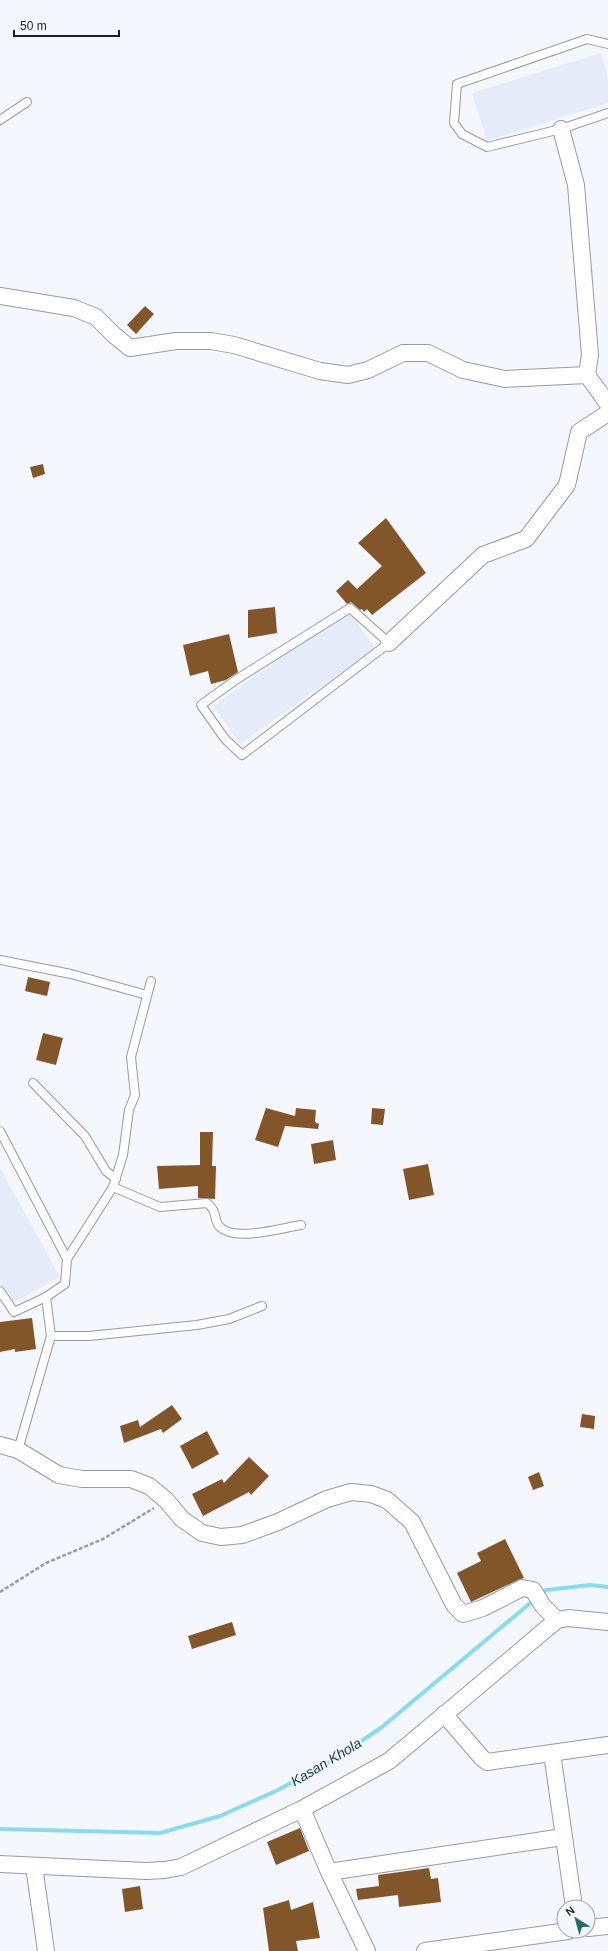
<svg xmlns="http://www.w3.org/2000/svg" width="608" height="1951" font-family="Arial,sans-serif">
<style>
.built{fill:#e6ebfa}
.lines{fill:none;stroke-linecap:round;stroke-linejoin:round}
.stream{stroke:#89dced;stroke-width:4}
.building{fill:#83562a}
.lane-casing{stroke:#989aa1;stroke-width:10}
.street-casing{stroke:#989aa1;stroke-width:18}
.path{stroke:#9a9ca1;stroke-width:2.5;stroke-dasharray:4 2;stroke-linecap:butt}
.lane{stroke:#fff;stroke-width:8}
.street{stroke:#fff;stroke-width:16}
.labels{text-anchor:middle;stroke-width:4;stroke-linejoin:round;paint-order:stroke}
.water-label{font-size:14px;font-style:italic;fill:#133b42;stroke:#f4f7fe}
</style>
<rect width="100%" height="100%" fill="#f4f7fe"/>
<g class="built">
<path d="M601,53L608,77V103L487,141L472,93Z"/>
<path d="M348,610L375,648L240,744L213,706Z"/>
<path d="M0,1168L60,1277L13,1303L0,1280Z"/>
</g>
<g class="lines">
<g class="stream">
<path d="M540,1594L546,1590L590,1585L608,1587"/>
<path d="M0,1829L160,1833L220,1816L278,1790L335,1759L382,1727L535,1599"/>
</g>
</g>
<g class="building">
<path d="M145,306L154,314L136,334L127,325Z"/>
<path d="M43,464L45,474L33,478L30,467Z"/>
<path d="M386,518L426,573L372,615L367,609L364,612L362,609L360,610L351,602L347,604L336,591L348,580L357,589L382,566L358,543Z"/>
<path d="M275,607L277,633L248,638V610Z"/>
<path d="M229,634L238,672L226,680L211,684L208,671L190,676L183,645Z"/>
<path d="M28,977L50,982L47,996L25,991Z"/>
<path d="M43,1033L63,1038L56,1065L36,1060Z"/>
<path d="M266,1108L295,1116L296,1108L316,1110L315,1122L319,1124L318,1129L285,1126L278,1147L255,1140Z"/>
<path d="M372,1108L385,1109L383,1125L371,1124Z"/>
<path d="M200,1132H213L212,1166H216L215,1199L198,1198V1186L159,1189L157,1166L200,1165Z"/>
<path d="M333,1140L336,1160L314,1164L311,1144Z"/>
<path d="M428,1164L434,1195L409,1200L403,1169Z"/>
<path d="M32,1318L36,1349L15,1352V1349L0,1352V1322Z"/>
<path d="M172,1405L182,1419L163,1433L161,1429L124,1443L120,1426L138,1420L140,1427Z"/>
<path d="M582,1414L595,1416L594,1429L580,1427Z"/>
<path d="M207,1431L219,1454L192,1469L180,1446Z"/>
<path d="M249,1457L269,1476L251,1495L249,1492L203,1516L192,1494L222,1479L224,1483Z"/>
<path d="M539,1472L544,1486L533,1490L528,1477Z"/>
<path d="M505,1539L524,1578L518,1580L471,1602L457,1573L481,1561L477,1553Z"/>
<path d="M232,1622L236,1635L192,1649L188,1636Z"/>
<path d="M300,1828L309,1851L276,1865L267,1842Z"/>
<path d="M429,1868L431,1879L438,1878L441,1902L399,1907L398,1895L358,1900L356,1889L379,1886L378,1875Z"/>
<path d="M140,1886L143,1909L125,1912L122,1889Z"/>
<path d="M289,1900L291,1910L313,1902L320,1938L296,1941L298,1951H269L263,1908Z"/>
</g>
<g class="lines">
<g class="lane-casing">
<g id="lane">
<path d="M608,44L587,39L457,84L454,123L462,134L487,147L561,129L608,113"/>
<path d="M0,120L27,102"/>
<path d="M350,608L389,643L242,755L225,739L201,705L237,679Z"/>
<path d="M0,960L71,974L147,995"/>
<path d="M33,1083L85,1136L106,1171L116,1179"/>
<path d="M0,1131L67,1259"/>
<path d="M113,1187L160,1207L207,1203C218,1211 213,1220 220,1227C235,1242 281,1228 301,1225"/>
<path d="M0,1291L14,1312L46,1297"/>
<path d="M51,1336H89L197,1325L229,1319L262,1306"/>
<path d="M18,1450L51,1336L46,1297L65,1284L67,1259L113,1187L123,1155L129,1110L135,1095L131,1057L151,981"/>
</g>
</g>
<g class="street-casing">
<g id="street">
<path d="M561,129L576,185L590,355L587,375L608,404"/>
<path d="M0,296L74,308L96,317L114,335L130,348L176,341H211L234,345L320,371L348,375L368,370L403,353H428L463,370L505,379L587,375"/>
<path d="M389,643L483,555L526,539L567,485L579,432L608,413"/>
<path d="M0,1445L18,1450L59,1475L82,1479H131L149,1486L166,1500L182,1519L202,1533L221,1537L242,1535L278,1522L327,1499L351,1492L371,1494L387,1500L412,1522L454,1605L463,1614L483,1608L522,1588L533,1590L543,1606L557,1620"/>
<path d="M444,1714L482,1758L487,1762L608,1745"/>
<path d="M552,1753L574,1907"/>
<path d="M302,1809L329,1872L367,1951"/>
<path d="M0,1864L146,1871L165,1870L181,1867L302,1809L389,1761L557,1620L568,1618L608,1622"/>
<path d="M34,1866L46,1951"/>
<path d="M329,1872L563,1837"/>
<path d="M588,1928L608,1926"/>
<path d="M425,1951L568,1931"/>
</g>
</g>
<path class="path" d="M0,1592L46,1563L103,1539L154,1508"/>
<use href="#lane" class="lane"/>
<use href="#street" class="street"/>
</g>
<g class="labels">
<g class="water-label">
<text transform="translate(326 1762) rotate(-31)" y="5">Kasan Khola</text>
</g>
</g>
<g transform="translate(576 1919) rotate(323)"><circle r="19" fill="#f4f7fe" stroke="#9ea0a5"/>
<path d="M0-3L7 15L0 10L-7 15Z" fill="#236e6b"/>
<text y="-6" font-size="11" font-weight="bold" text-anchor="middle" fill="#1d1e20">N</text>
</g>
<path d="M14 30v6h105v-6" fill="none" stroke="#1d1e20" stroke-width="2"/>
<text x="20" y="30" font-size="12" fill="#1d1e20" stroke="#f4f7fe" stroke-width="3" paint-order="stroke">50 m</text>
</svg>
